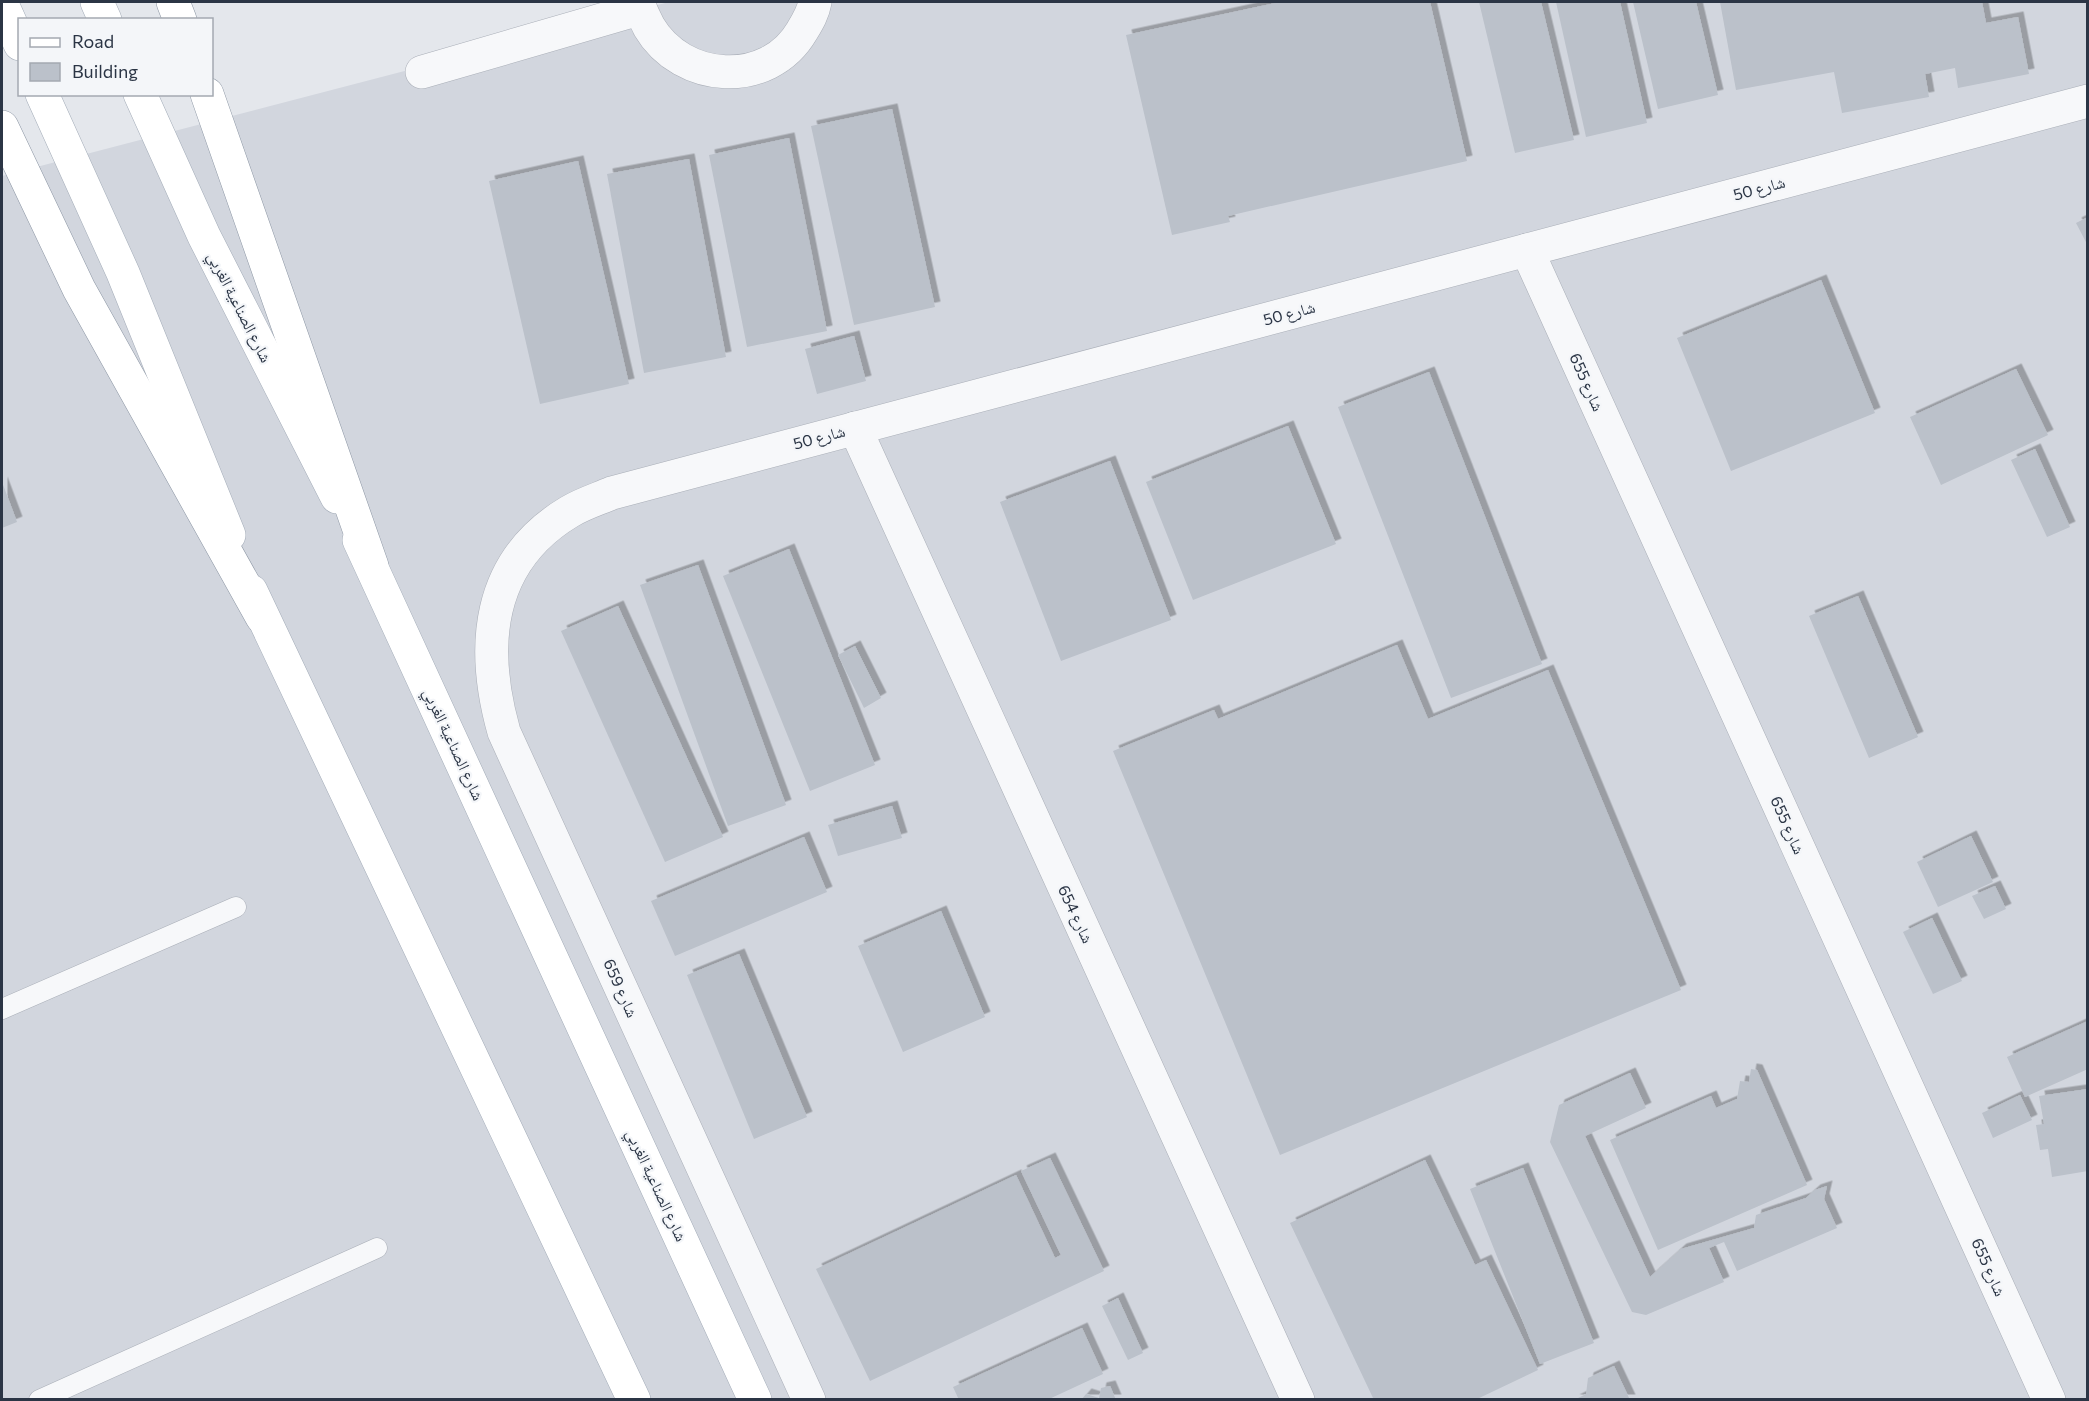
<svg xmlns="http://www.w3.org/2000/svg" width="2089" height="1401" font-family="Commissioner,'Noto Naskh Arabic',sans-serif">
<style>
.built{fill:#d2d6de}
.building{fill:#bbc1ca;filter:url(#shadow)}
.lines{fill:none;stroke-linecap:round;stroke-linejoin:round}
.lane-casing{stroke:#a9aeb7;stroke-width:21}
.street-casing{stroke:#a9aeb7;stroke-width:34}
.primary-casing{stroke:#a3acb8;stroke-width:34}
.highway-casing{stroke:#8b95a3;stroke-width:34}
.lane{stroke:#f7f8fa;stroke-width:20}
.street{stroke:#f7f8fa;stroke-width:33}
.primary{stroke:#fff;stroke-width:33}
.highway{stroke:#fff;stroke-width:33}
.labels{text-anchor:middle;stroke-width:4.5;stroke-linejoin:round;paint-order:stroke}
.street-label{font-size:16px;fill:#2b3545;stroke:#f4f6f9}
</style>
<defs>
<filter id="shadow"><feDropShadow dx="5.5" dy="-5.5" stdDeviation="0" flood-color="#0004"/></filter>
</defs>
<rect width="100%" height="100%" fill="#e4e7ec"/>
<path class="built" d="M669,2H2087V1399L2,1400V176Z"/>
<g class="building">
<path d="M1280,2H1430L1467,161L1228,216L1230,222L1172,235L1126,35Z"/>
<path d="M1479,2H1541L1574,140L1515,153Z"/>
<path d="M1556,2H1620L1647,123L1586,137Z"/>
<path d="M1633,2H1696L1718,95L1658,109Z"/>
<path d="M1720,2H1982L1986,23L2018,17L2029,74L1958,88L1955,68L1925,74L1929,97L1842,113L1834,72L1736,90Z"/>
<path d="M892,109L935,307L854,325L811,126Z"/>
<path d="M789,138L827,331L747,347L709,155Z"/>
<path d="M689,159L726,357L644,373L607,174Z"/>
<path d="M578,161L629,384L540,404L489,181Z"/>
<path d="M2088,217V246L2076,223Z"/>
<path d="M1821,280L1875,413L1731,471L1677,338Z"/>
<path d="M854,336L866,381L817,394L805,349Z"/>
<path d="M2016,369L2048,435L1941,485L1910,417Z"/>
<path d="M1429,372L1542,664L1451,698L1338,407Z"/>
<path d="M1288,426L1336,544L1193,600L1146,482Z"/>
<path d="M2035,449L2070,527L2047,537L2011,460Z"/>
<path d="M1110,461L1171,620L1061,661L1000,502Z"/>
<path d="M2,482L17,522L2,528Z"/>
<path d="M789,549L875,765L810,791L723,576Z"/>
<path d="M698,565L786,805L728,826L640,585Z"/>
<path d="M1858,596L1918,737L1869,758L1809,616Z"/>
<path d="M618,606L723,837L665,862L561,631Z"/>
<path d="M1397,645L1428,719L1548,670L1681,990L1280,1155L1113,751L1214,710L1218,719Z"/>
<path d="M855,646L881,698L864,708L838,655Z"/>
<path d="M892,806L902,838L838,856L828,825Z"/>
<path d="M1971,836L1993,882L1938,907L1917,862Z"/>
<path d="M804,837L827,892L675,956L651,901Z"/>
<path d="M1995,886L2006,909L1984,919L1972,896Z"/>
<path d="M941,911L985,1017L903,1052L858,946Z"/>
<path d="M1932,918L1962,981L1933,994L1903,932Z"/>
<path d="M739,954L807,1117L754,1139L687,975Z"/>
<path d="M2088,1021V1069L2025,1097L2007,1057Z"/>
<path d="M1751,1069L1757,1070L1807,1185L1658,1250L1610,1140L1711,1096L1716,1108L1737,1099L1740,1081L1749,1082Z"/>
<path d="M1630,1073L1646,1108L1585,1136L1650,1277L1681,1249L1754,1228L1756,1215L1806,1198L1815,1190L1827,1186L1824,1199L1837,1228L1737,1271L1724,1242L1709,1248L1724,1282L1646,1315L1632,1312L1550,1142L1559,1105Z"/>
<path d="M2088,1089V1171L2052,1177L2048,1149L2040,1150L2036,1125L2044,1124L2039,1096Z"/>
<path d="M2020,1095L2032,1120L1993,1138L1982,1113Z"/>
<path d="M1050,1158L1104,1271L870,1381L816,1269L1016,1175L1055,1258L1061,1255L1021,1171Z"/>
<path d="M1425,1160L1475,1265L1486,1260L1538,1370L1475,1400H1374L1290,1223Z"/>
<path d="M1523,1168L1594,1343L1540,1364L1470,1189Z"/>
<path d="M1118,1298L1143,1353L1128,1360L1102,1306Z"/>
<path d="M1082,1328L1103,1374L1047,1400H959L953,1387Z"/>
<path d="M1614,1366L1630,1400H1574L1586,1394L1588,1378Z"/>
<path d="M1110,1386L1116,1400H1081L1086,1394L1099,1398L1101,1388Z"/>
</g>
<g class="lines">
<g class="lane-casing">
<g id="lane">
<path d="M2,1009L236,907"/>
<path d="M39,1400L377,1248"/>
</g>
</g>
<g class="street-casing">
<g id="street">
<path d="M639,2C640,11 645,18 649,27C682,83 768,89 802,31C808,21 813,13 815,2"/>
<path d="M422,72L639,9"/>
<path d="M1527,250L2049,1400"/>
<path d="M855,428L1298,1400"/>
<path d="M809,1400L504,732C480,647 486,562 569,512C582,504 598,499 612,493L2088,101"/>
</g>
</g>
<g class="primary-casing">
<g id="primary">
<path d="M97,2L105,20"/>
<path d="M2,4L20,44"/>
<path d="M42,94L123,273L229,535"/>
<path d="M140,94L204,236L337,497"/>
<path d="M359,540L755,1400"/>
<path d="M251,591L634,1400"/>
</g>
</g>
<g class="highway-casing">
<g id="highway">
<path d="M173,2L180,20"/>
<path d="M207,94L372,566"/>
<path d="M2,127L79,289L262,617"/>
</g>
</g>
<use href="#lane" class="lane"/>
<use href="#street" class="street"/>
<use href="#primary" class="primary"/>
<use href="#highway" class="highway"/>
</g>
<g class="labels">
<g class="street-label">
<text transform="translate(1759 188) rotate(-15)" y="6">شارع 50</text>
<text transform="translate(240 307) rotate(63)" y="6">شارع الصناعية الغربي</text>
<text transform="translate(1289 313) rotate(-15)" y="6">شارع 50</text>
<text transform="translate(1587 382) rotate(66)" y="6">شارع 655</text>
<text transform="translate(819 437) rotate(-15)" y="6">شارع 50</text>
<text transform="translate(454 744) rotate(65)" y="6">شارع الصناعية الغربي</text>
<text transform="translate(1788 825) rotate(66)" y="6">شارع 655</text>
<text transform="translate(1076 914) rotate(65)" y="6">شارع 654</text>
<text transform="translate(621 988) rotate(66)" y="6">شارع 659</text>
<text transform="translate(657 1185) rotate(65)" y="6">شارع الصناعية الغربي</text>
<text transform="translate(1989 1267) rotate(66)" y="6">شارع 655</text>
</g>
</g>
<rect width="2089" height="1401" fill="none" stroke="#2b3545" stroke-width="6"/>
<rect x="18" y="18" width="195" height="78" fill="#f4f6f9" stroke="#a4a9b1" stroke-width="1.5"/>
<rect x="30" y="38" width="30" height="9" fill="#ffffff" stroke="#a4a9b1" stroke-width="1.5"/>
<text x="72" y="48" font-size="18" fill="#2b3545">Road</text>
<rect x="30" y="63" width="30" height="18" fill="#bbc1ca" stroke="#a4a9b1" stroke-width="1.5"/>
<text x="72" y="78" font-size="18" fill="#2b3545">Building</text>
</svg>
